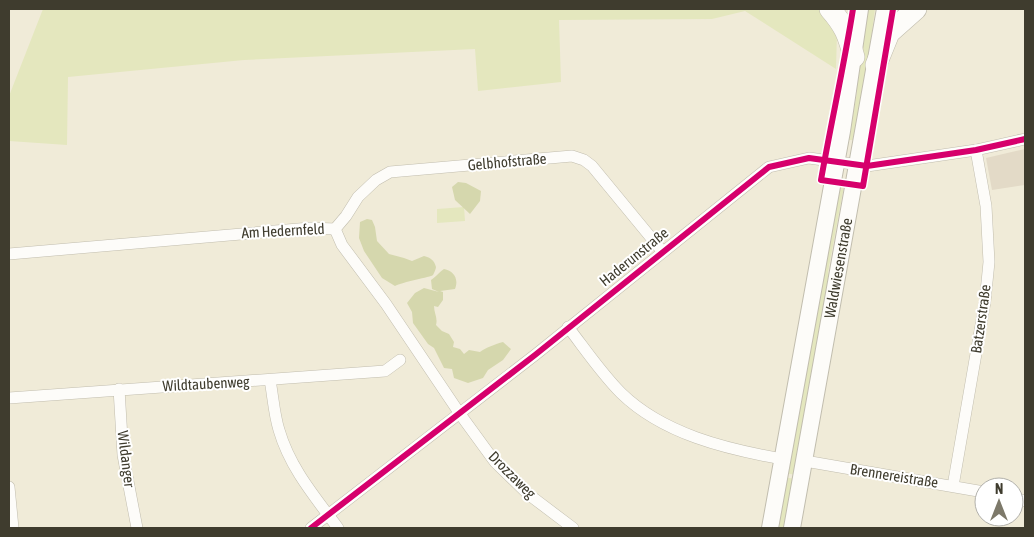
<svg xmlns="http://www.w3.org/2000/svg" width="1034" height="537" font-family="'Asap Condensed',sans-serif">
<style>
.education{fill:#e3dac7}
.green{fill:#e4e7be}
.forest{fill:#d5d7ad}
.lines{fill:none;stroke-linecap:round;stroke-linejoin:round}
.street-casing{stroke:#c1bdae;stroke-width:12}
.secondary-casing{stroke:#c1bdae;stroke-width:18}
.highway-casing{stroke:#c1bdae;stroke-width:22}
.street{stroke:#fdfcf9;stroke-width:11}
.secondary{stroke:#fdfcf9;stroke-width:16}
.highway{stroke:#fdfcf9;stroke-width:21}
.cycleway-casing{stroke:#fff;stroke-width:9}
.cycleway{stroke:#d6006c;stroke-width:6}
.labels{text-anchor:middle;stroke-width:4;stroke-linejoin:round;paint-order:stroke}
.street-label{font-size:15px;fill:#3f3c2e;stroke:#fff}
</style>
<rect width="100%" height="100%" fill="#f0ebd8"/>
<path class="education" d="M1025,149V185L992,190L986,158Z"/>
<g class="green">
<path d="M43,9H819L837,33L836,69L745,11L712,19L559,20L561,82L478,91L475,49L244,60L68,77L67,145L9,141V96Z"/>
<path d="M865,9H875L866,77L853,140H849L857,92V64Z"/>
<path d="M836,185L844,186L828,272L831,283L797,475L784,473Z"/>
<path d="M464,207L465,221L437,223V209Z"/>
<path d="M783,477L796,479L787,528H774Z"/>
</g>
<g class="forest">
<path d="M458,182L466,183L481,191L480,201L470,214L455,200L452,187Z"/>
<path d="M367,219L372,220L375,227L377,241L389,254L404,258L412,261L424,256C431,258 434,260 436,267C436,269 434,273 433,275C431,277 402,282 395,286L382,278L364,251L359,238L360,222Z"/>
<path d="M444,269C454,271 459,279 455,289L440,291L443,292V300L438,307L434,306C434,313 438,318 436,325L442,331L449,334L454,342L453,347L460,349L464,354L469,350L480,352C485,348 496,344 503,342L511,349L503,360L488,370L483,378L468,383L454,378L452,369L444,368L434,348L428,344L413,323L412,312L407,303L415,293L424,288L439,292L432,289L431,280C436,277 438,273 444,269Z"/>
</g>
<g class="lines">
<g class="street-casing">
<g id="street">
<path d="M335,229L346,216L358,197L376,180L390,172L572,156L584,160L592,166L662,251"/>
<path d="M335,229L342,245L386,304L460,414L495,462L528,494L573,528"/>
<path d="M9,254L310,228L335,229"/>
<path d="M568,327C585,349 601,373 621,393C663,434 726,449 782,459"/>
<path d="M270,380C273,396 274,414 279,430C290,468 315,497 338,528"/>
<path d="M119,389L123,455L137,528"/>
<path d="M9,398L385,371L400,360"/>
<path d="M805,461L984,492"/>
<path d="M953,486L985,302L989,262L986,206L976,150"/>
<path d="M9,487L13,528"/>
<path d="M1014,498L1025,501"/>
<path d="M311,528L535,355L769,167L809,158L867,166L976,150L1025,139"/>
</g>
</g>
<g class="secondary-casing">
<g id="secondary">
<path d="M770,528L842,131L860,9"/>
<path id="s1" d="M792,528L885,9"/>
</g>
</g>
<g class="highway-casing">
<g id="highway">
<path d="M830,9C845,26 848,35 854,57"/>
<path d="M876,65L889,33L916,9"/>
</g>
</g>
<use href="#street" class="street"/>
<use href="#secondary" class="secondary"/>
<use href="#highway" class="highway"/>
<g class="cycleway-casing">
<g id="cycleway">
<path d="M853,9C844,66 831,123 821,180L863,186L893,9"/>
<path d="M311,528L535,355L769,167L809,158L867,166L976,150L1025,139"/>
</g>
</g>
<use href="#cycleway" class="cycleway"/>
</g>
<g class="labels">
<g class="street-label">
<text transform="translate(507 162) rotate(-5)" y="5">Gelbhofstraße</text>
<text transform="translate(283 231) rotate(-3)" y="5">Am Hedernfeld</text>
<text transform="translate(634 257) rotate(-39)" y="5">Haderunstraße</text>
<text dy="5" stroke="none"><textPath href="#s1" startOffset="264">Waldwiesenstraße</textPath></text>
<text transform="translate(981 319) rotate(-82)" y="5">Batzerstraße</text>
<text transform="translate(206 384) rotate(-3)" y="5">Wildtaubenweg</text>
<text transform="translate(126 459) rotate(83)" y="5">Wildanger</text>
<text transform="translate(512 475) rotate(45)" y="5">Drozzaweg</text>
<text transform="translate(894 476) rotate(9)" y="5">Brennereistraße</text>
</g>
</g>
<rect width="1034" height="537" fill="none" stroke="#3f3c2e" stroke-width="20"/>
<g transform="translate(999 502)"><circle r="24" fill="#ffffff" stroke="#b2b1ab"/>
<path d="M0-4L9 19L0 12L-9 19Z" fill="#7d796a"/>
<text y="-8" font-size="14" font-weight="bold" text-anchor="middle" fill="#3f3c2e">N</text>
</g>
</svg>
